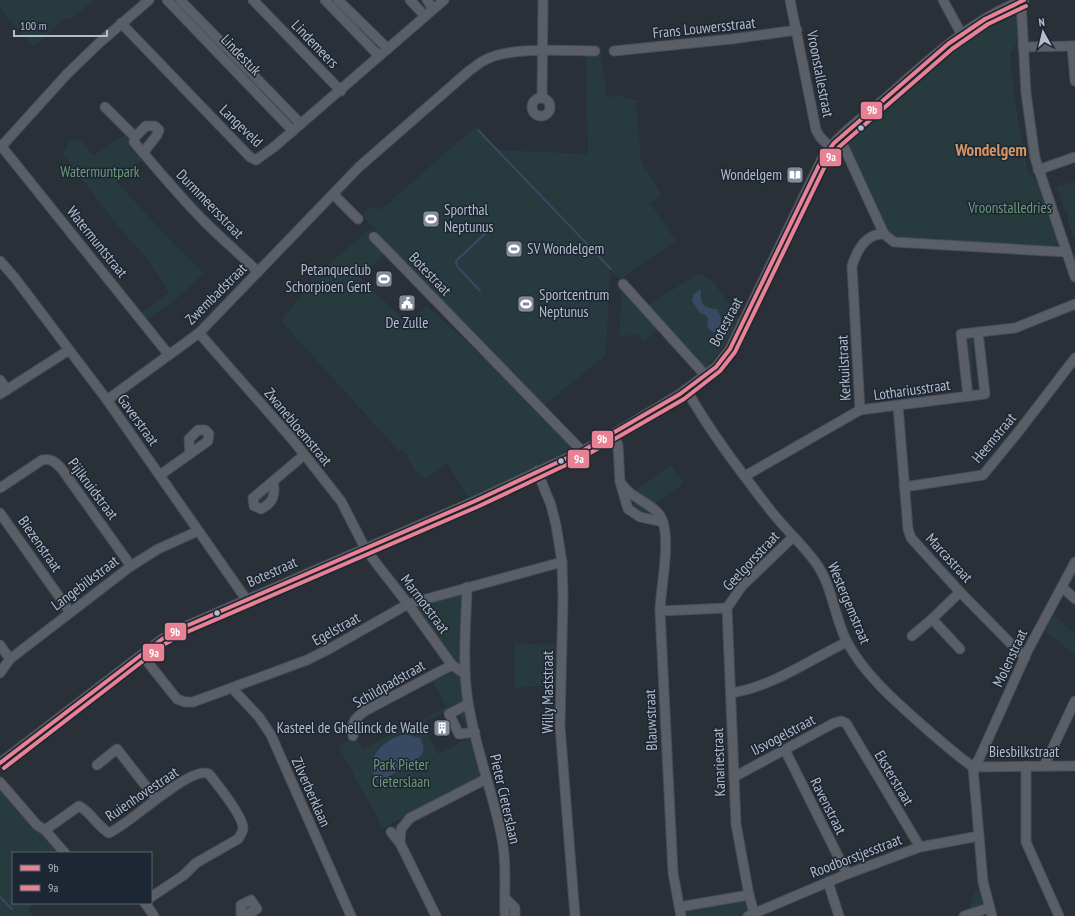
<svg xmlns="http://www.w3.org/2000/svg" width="1075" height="916" font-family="'PT Sans Narrow',sans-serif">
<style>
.green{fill:#273a3e}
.water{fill:#384963}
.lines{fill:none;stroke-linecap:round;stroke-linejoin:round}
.stream{stroke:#384963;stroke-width:2}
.minor-casing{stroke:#484c53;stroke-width:11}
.minor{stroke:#5a5e66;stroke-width:9}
.bus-1-casing{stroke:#1d2633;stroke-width:7}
.bus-2-casing{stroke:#1d2633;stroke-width:7}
.bus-1{stroke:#e88194;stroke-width:4}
.bus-2{stroke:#e88194;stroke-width:4}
.bus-dot{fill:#b4bcc9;stroke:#1d2633;stroke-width:1.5}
.labels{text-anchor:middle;stroke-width:3;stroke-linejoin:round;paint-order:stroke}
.street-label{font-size:15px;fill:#b4bcc9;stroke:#1d2633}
.park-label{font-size:15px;fill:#6b9a76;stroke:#1d2633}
.poi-label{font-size:15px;fill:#b4bcc9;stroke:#1d2633;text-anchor:end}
.quarter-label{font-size:17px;font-weight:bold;fill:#d59563;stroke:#1d2633}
.line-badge{stroke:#1d2633;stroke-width:1.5}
.badge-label{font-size:11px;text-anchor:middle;font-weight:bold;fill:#fff}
</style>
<rect width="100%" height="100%" fill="#2a3038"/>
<g class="green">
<path d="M0,0H95L71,18H66L33,47L0,8Z"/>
<path d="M1017,10L1018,42L1010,53L1014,96L1028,172L1040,183L1059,239L1057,244L1052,246L895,238L888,231L847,140C878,111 911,82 944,56C966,38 990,19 1017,10Z"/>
<path d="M601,55L607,97L620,96L641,101L636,103L641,161L662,195L650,203L676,241L623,277L622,281L610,270L606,355L538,410L574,449L525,473L468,498L447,463L426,479L415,471L404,451L398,450L281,321L316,275L369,230L388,251L359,278L409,324L427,306L502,375L384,242L382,237L361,215L370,208L382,209L475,127L498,150L588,154L586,56Z"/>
<path d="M127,134L144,158L117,182L174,245L204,273L176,299L147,320L141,313L169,292L147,259L117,225L63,155L69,141L80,139L93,155Z"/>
<path d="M1075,181V239L1068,222V213L1064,210L1057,187Z"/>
<path d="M699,273L712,280L739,319L725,345L704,369L646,307Z"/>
<path d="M622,285L660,327L645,341L636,334L619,337Z"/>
<path d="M970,338L975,339L976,343L972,344L973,391L971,389L969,383L971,380L970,370L967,369V361L969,358L968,348L966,347V341Z"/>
<path d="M671,465L684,483L654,504L634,491Z"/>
<path d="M268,491L272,493L262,506L257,504V500Z"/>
<path d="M637,502L650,512L649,515H644L631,506Z"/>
<path d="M462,593L466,699L462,703L422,723L438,754C450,750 460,740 472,738L482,774L479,778L383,828L338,746L355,737L363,749L446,707L432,679L455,667L416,607Z"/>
<path d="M1054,615L1075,634V655L1045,631Z"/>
<path d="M514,643L556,645L555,685L515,688Z"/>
<path d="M467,708L470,728L468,729L459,715Z"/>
<path d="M0,790L33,828L44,836L59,853H13V903H34L28,910L34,916H0Z"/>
<path d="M982,890L985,905L966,912L970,907L975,891Z"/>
<path d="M743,900L749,909L742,916H683V913L696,908Z"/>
</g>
<g class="water">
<path d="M701,289C700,302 702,308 717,309L721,318L720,331L717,333L709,330L707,325L708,321L707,316L700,313L692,301L694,294Z"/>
<path d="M404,734L420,738C429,755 420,757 407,764C398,769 390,776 382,784L378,783C362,759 382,741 404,734Z"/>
</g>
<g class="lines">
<g class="stream">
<path d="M478,130L611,269"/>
<path d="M480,291L457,266L456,261L492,227"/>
<path d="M0,897L12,909"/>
</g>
<g class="minor-casing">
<g id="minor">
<path d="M167,0L293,131"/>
<path d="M180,0L301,124"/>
<path d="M253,0L341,91"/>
<path d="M325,0L379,56"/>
<path d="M338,0L388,49"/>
<path d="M410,0L425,16"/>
<path d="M427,0L433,9"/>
<path d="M790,0L816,130L820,137L831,148"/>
<path d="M943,0L962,35"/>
<path d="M1021,1L1026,93L1035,158L1075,277"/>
<path d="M121,23L250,157L256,160L274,147L444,0"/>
<path d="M1072,46L1075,81"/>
<path d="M1023,47L1075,46"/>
<path d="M614,51L732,39L797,30"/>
<circle cx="541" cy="107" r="9"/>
<path d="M542,98L543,0"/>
<path d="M105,107L135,137"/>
<path d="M838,139L844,147L884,234L894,242L1065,252"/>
<path d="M2,147L169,355"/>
<path d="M0,148L67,74L98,44L149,0"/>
<path d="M143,153L157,135L159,130L155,126H146L135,137L134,142C157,169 180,197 205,222C222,239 241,255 258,272"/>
<path d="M1038,170L1075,157"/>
<path d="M333,194L358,219"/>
<path d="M374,237L582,451"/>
<path d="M0,261L15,278L107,400L246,599"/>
<path d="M623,284L705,375"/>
<path d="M199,333L292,439L341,501L365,548L376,563L408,604L452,665L465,674"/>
<path d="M0,380L7,390"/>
<path d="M686,389C710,432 741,472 771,511C785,529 803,545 816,563C833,587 834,617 847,642C865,675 894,700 922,725C938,739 955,754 973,767"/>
<path d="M0,394L69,350"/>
<path d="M968,396L961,334L1015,328L1075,304"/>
<path d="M107,400L199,333L359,167L470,70C475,67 480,62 485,60C511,46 566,51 595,51"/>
<path d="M898,406L908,529L911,538L960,592L1025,658"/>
<path d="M860,410L852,266C857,250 866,233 884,234"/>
<path d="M613,435L618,445L620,482L628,509L640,517L663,522"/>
<path d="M537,471L551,505L556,525L562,562L563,597L560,726L575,916"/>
<path d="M160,475L208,441L209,434L205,430H198L189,439L190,453"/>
<path d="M745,476L860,410L985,394L978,332"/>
<path d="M273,481C276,495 273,503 261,509L254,506L253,498L304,455"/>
<path d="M620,482C632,499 646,500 658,513C674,530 660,589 660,611L673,873L681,916"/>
<path d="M904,487L983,475L1019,431L1075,358"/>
<path d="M0,488L42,460C51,458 55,462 61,468L131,566"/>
<path d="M0,513L70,612"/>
<path d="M467,587C466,625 462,664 468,702C475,747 492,790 501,834C507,861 504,889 505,916"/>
<path d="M1062,587L1075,599"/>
<path d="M727,608L736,824L749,895L755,916"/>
<path d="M727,608L742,586L793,537"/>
<path d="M660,611L727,608"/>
<path d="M912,636L932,619"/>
<path d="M0,645L10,659"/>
<path d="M960,649L932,619L960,592"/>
<path d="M142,655L177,699L185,702H193L307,660L329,649L408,604L562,562"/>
<path d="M0,673L10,659L131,566L158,549L198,531"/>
<path d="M232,688L259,717L271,735L351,916"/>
<path d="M731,693C772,687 809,660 847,642"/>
<path d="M468,704L449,714L459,734L475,732"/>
<path d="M353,736C351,722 354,719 365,711L452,665"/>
<path d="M785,750L847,874"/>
<path d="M0,763L162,639L184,627L475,501L582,451L612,435L680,394L716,367L730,349L822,159C836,136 861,119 881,102C924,65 970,19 1024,0"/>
<path d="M97,765L117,749L156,799"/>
<path d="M1026,766V842L1059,916"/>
<path d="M1044,766L1075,701"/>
<path d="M973,767L979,759L1028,650L1075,562"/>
<path d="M973,767L983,882L992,916"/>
<path d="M973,767L1075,766"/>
<path d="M734,777L834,723L841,721L846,723L920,847"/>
<path d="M0,782L37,825L45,830L65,853"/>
<path d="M45,830L79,806C91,812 97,826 109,833C129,825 191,764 209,774C217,784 243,816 243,828C243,832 240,836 238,839L196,863L184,875L151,897"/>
<path d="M391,832L400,843L436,916"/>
<path d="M400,843L401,829L410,818L486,779"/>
<path d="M828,882L839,916"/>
<path d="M505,898L515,908V916"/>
<path d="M251,900L257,909L246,915L241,913V905Z"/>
<path d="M145,903L154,916"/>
<path d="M679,907L749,895"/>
<path d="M748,916L847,874L920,847L979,836"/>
<path d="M964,916L989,908"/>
</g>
</g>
<use href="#minor" class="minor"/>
<g class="bus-1-casing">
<path id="bus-1" d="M0,763L162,639L184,627L475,501L582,451L680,394L716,367L730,349L822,159L834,143L948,44L985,19L1024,0"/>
</g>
<g class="bus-2-casing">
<path id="bus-2" d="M4,768L165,644L187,632L477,507L585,456L684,399L720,371L735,352L827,162L839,147L952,49L988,24L1026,6"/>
</g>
<use href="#bus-1" class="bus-1"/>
<use href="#bus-2" class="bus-2"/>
</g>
<defs>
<g id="library-square" transform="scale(0.9)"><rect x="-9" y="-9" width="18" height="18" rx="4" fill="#848b96" stroke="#1d2633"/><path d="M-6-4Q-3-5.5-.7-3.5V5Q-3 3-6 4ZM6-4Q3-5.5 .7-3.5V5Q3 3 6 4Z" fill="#fff"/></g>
<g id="stadium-square" transform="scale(0.9)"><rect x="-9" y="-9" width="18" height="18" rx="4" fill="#848b96" stroke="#1d2633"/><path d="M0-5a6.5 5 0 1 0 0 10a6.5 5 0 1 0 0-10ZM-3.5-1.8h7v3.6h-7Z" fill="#fff"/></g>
<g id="civic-square" transform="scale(0.9)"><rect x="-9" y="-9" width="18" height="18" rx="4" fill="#848b96" stroke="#1d2633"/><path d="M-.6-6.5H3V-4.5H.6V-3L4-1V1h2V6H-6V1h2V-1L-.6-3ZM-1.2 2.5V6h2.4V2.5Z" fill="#fff"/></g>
<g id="building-square" transform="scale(0.9)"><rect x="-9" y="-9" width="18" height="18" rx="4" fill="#848b96" stroke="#1d2633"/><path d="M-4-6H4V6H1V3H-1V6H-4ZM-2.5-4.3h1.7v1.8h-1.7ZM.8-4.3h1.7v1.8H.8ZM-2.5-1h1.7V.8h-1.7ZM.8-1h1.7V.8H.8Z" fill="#fff"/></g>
</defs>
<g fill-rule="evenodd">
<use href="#library-square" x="795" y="175"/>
<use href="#stadium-square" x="431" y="219"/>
<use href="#stadium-square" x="514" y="249"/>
<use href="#stadium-square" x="384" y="279"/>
<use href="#civic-square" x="407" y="303"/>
<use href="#stadium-square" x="526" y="304"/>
<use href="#building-square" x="442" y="728"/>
</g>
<g class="bus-dot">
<circle cx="861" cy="128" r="3.5"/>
<circle cx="561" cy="461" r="3.5"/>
<circle cx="217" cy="613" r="3.5"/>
</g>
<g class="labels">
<g class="street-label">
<text transform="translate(704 28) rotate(-6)" y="5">Frans Louwersstraat</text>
<text transform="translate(315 44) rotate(46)" y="5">Lindemeers</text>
<text transform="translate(241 55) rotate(46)" y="5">Lindestuk</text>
<text transform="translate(820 74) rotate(79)" y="5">Vroonstallestraat</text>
<text transform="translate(241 126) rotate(44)" y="5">Langeveld</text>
<text transform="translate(210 204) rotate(46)" y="5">Durmmeersstraat</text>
<text transform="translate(97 242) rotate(51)" y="5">Watermuntstraat</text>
<text transform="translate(430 274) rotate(46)" y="5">Botestraat</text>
<text transform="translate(216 294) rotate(-45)" y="5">Zwembadstraat</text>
<text transform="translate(726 322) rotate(-62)" y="5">Botestraat</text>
<text transform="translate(844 368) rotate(-93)" y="5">Kerkuilstraat</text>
<text transform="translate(912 390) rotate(-8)" y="5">Lothariusstraat</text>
<text transform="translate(138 420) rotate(54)" y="5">Gaverstraat</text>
<text transform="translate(298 427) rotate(50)" y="5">Zwanebloemstraat</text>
<text transform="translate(994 438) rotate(-50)" y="5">Heemstraat</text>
<text transform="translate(93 489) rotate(53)" y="5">Pijlkruidstraat</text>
<text transform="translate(40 544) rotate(55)" y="5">Biezenstraat</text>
<text transform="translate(949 558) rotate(47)" y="5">Marcastraat</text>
<text transform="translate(751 561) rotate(-47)" y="5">Geelgorsstraat</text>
<text transform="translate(272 572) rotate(-24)" y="5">Botestraat</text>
<text transform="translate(85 583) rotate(-37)" y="5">Langebilkstraat</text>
<text transform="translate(849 603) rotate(67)" y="5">Westergemstraat</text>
<text transform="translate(425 604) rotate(53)" y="5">Marmotstraat</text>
<text transform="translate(336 629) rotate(-29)" y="5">Egelstraat</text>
<text transform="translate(1010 658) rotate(-65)" y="5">Molenstraat</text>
<text transform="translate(389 684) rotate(-30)" y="5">Schildpadstraat</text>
<text transform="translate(548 692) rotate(-90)" y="5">Willy Maststraat</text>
<text transform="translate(651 720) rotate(-92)" y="5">Blauwstraat</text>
<text transform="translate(783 735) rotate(-28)" y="5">IJsvogelstraat</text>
<text x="1024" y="757">Biesbilkstraat</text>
<text transform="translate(719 762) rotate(-92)" y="5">Kanariestraat</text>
<text transform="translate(894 778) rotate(59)" y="5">Eksterstraat</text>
<text transform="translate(311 792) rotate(66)" y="5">Zilverberklaan</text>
<text transform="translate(142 794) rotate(-34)" y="5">Ruienhovestraat</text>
<text transform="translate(505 799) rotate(77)" y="5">Pieter Cieterslaan</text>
<text transform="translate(828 806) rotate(63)" y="5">Ravenstraat</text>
<text transform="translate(856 856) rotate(-21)" y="5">Roodborstjesstraat</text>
</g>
<g class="park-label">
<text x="100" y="177">Watermuntpark</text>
<text x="1010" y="213">Vroonstalledries</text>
<text x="401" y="770">Park Pieter<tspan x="401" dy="17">Cieterslaan</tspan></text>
</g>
<g class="poi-label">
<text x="782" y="180">Wondelgem</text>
<text x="444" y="215" text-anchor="start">Sporthal<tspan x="444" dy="17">Neptunus</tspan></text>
<text x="527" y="254" text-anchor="start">SV Wondelgem</text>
<text x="371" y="275">Petanqueclub<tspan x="371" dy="17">Schorpioen Gent</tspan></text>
<text x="539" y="300" text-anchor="start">Sportcentrum<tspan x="539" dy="17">Neptunus</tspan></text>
<text x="407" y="328" text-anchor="middle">De Zulle</text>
<text x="429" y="733">Kasteel de Ghellinck de Walle</text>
</g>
<g class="quarter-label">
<text x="991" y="156">Wondelgem</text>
</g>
</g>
<g class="line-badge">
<rect x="860" y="101" width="23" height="19" rx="4" fill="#e88194"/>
<rect x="819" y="148" width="23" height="19" rx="4" fill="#e88194"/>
<rect x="591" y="430" width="23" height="19" rx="4" fill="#e88194"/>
<rect x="567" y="449" width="23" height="20" rx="4" fill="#e88194"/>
<rect x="164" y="622" width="23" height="19" rx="4" fill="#e88194"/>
<rect x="142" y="643" width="23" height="19" rx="4" fill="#e88194"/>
</g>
<g class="badge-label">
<text x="872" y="114">9b</text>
<text x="831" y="161">9a</text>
<text x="602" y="443">9b</text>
<text x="579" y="463">9a</text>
<text x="175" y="636">9b</text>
<text x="154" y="657">9a</text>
</g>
<rect x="12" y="852" width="140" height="52" fill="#1d2633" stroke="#59626f"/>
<rect x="20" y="865" width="20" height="6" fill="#e88194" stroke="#59626f"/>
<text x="48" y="872" font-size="12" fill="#b4bcc9">9b</text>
<rect x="20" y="885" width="20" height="6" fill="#e88194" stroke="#59626f"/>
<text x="48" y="892" font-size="12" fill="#b4bcc9">9a</text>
<g transform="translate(1043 32) rotate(352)" stroke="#1d2633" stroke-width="3" paint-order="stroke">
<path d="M0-3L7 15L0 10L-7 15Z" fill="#b4bcc9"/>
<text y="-6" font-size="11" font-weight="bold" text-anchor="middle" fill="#b4bcc9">N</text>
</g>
<path d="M14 30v6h93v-6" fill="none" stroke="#b4bcc9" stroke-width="2"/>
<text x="20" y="30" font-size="12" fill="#b4bcc9" stroke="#1d2633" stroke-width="3" paint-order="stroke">100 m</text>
</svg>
